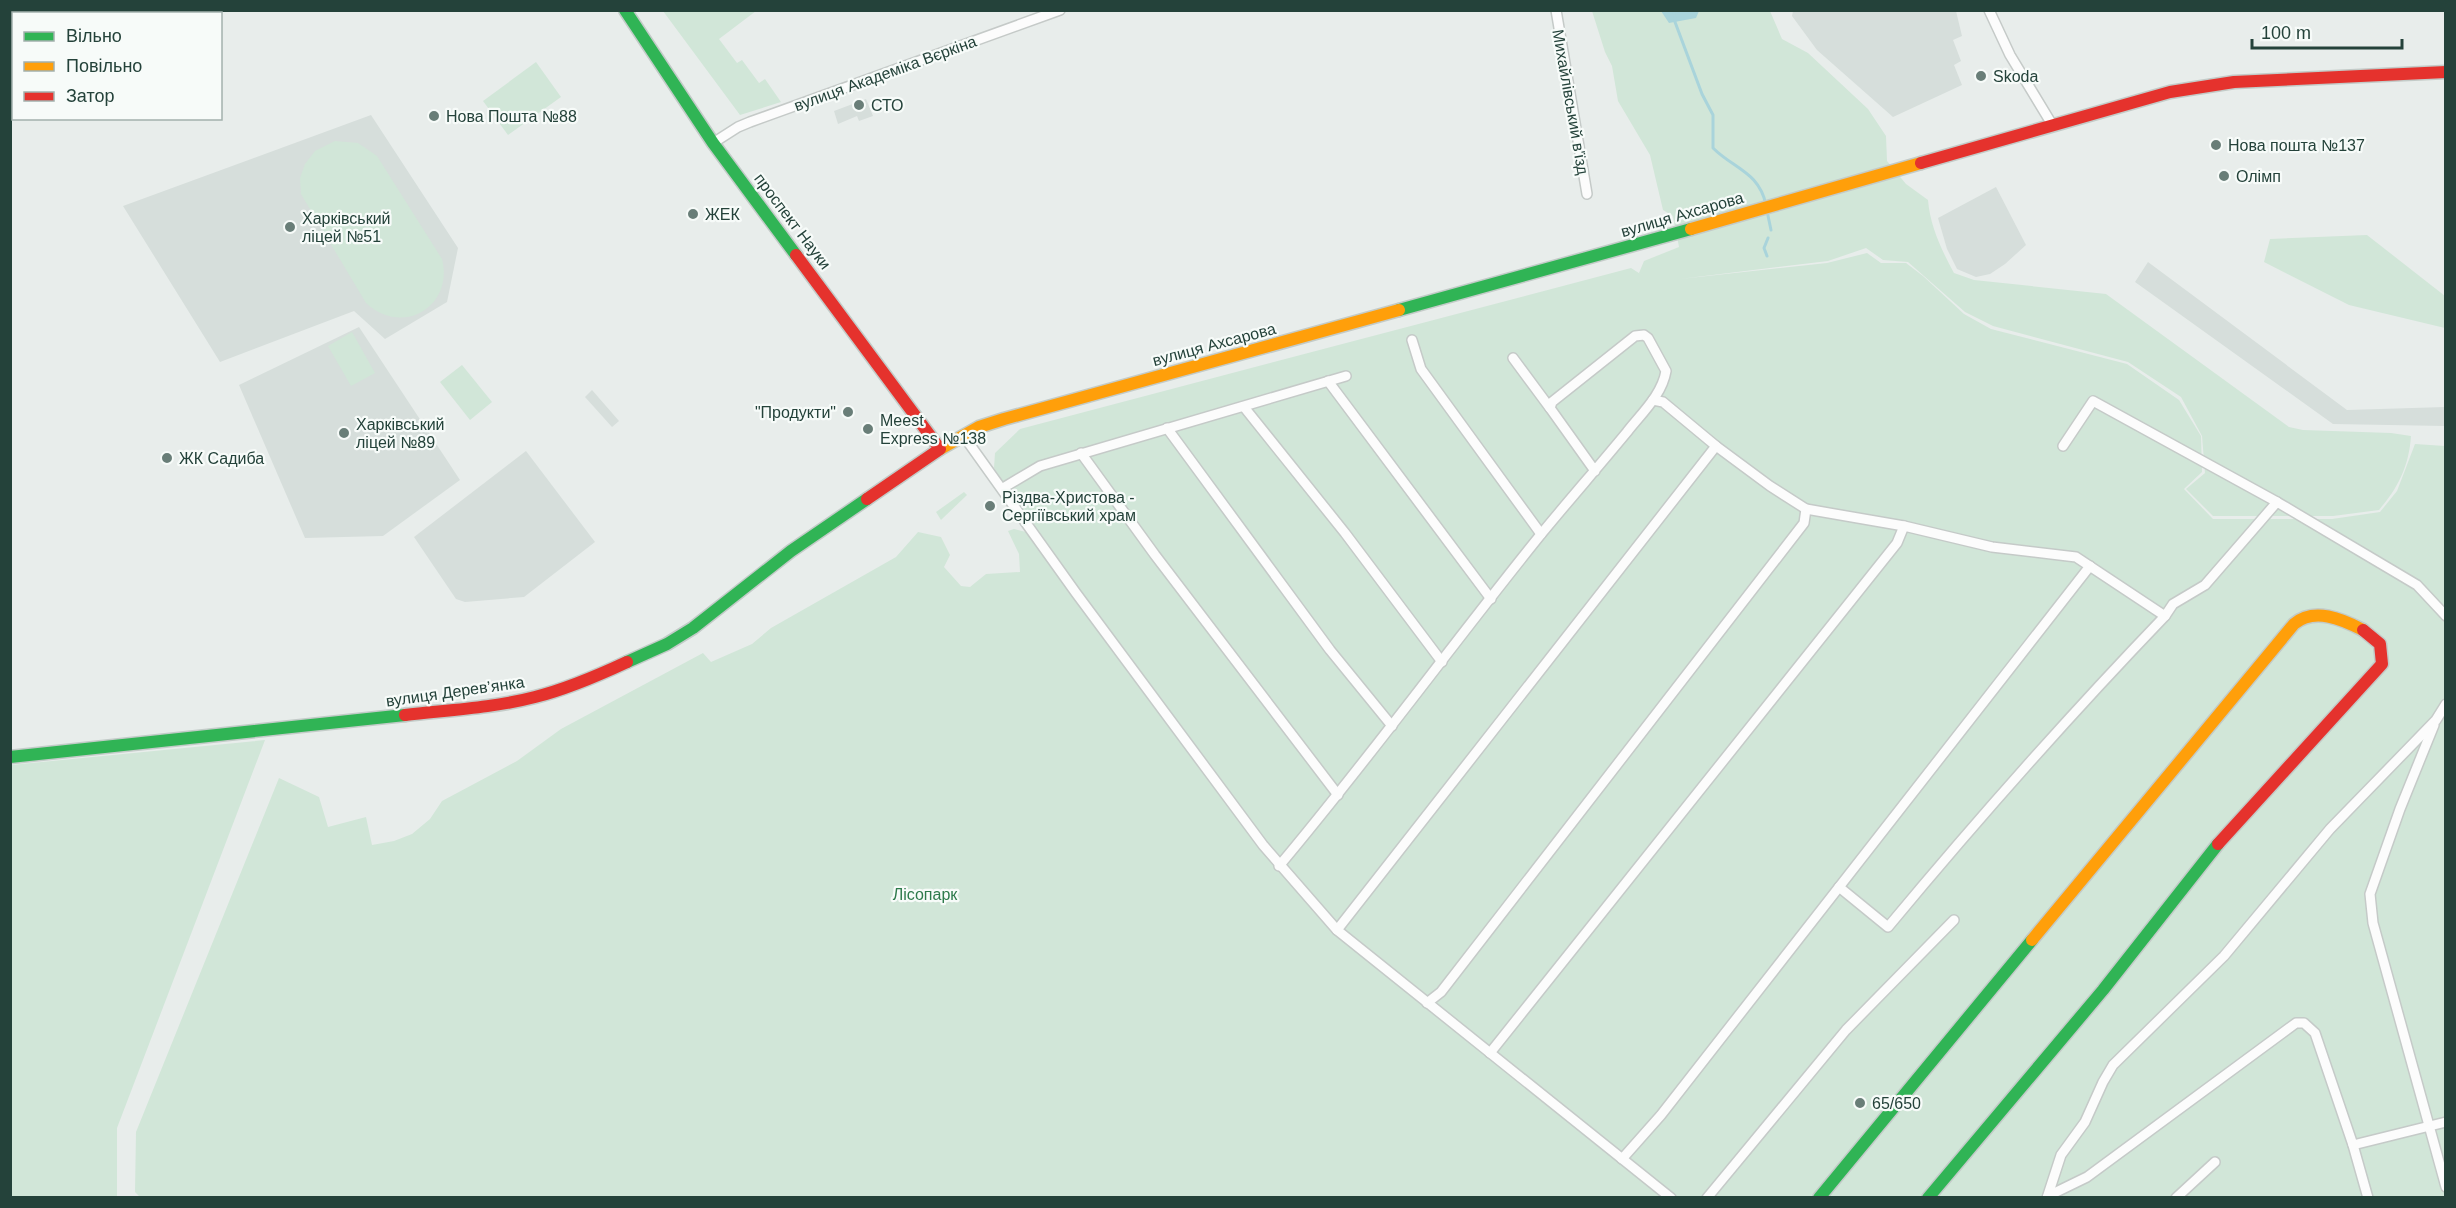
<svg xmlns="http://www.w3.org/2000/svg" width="2456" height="1208" font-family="Arial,sans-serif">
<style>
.built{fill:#d6dedb}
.green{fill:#d1e6d8}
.water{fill:#a9d4db}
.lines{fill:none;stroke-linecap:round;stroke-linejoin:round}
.stream{stroke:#a9d4db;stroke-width:3}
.street-casing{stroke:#c5cac8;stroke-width:12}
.fast-casing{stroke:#c3cbc8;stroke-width:15}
.slow-casing{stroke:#c3cbc8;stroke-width:15}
.jam-casing{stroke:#c3cbc8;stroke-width:15}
.street{stroke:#fcfcfc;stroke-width:9}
.fast{stroke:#30b455;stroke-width:12}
.slow{stroke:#ff9f0a;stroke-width:12}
.jam{stroke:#e5322d;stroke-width:12}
.poi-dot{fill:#697e78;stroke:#f7fbf9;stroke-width:2}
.labels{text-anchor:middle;stroke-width:4.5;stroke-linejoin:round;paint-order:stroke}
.street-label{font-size:16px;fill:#24423a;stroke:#f7fbf9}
.poi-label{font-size:16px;fill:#24423a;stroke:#f7fbf9;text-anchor:start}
.park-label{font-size:16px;fill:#2d7a4b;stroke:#f7fbf9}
</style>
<rect width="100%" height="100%" fill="#e8edeb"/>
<g class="built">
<path d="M10,11L11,10L145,11L141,14H14L13,115L10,112Z"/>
<path d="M1793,11H1956L1962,36L1953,40L1961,61L1954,65L1962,85L1893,117L1817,50L1792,16Z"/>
<path d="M866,99L873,116L859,121L857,116L838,124L834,111Z"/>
<path d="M371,115L458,248L447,302L385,339L354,311L220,362L123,206Z"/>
<path d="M1996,187L2026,245L2005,264L1990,274L1976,277L1957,269L1947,249L1938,218Z"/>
<path d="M2148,262L2347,410L2445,407V426L2333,424L2135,282Z"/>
<path d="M359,327L460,480L383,536L305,538L239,385Z"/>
<path d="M592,390L619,421L612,427L585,397Z"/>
<path d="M526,451L595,542L524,597L465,602L456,599L414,537Z"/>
</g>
<g class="green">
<path d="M663,11H756L719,39L737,63L742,60L759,83L765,79L781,102L740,115Z"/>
<path d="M1592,11H1770L1782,39L1808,53L1868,109L1886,136L1887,161L1906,184L1928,200C1930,226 1942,251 1954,273L1974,280L2106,294L2289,427L2303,430L2391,433L2411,436C2409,466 2398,488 2379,510L2333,516H2213L2186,489L2205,473L2202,436L2181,397L2128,362L1993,326L1965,312L1908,262L1883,260L1866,248L1828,261L1680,279L1827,263L1867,253L1881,263H1906L1923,276L1964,314L1991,329L2127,364L2179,400L2201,436L2202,472L2184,489L2213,519H2332L2380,512L2397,491L2415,444L2445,446V1197L141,1198L135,1192L136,1132L279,778L319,797L328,827L366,817L372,845L394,841L412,834L430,819L442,801L517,761L561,729L703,653L711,662L752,644L771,628L896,557L918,532L941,537L950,555L944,567L961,586L970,587L986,574L1020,572L1019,554L1008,531L1014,529L1026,532L1031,526L994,468L995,453L1020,429L1631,268L1642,275L1639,273L1644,261L1679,247L1673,216L1663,210L1650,155L1618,101L1612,66L1605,52Z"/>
<path d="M536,62L561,97L508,135L483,101Z"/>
<path d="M335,141L358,143L377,156L442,259C454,307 402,337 366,303L301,194L300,178L305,164L315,151Z"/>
<path d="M2367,235L2445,296V328L2349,305L2264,262L2270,239Z"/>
<path d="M352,332L375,373L351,386L328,346Z"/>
<path d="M462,365L492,402L470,420L440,382Z"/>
<path d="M964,492L967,495L941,520L936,512Z"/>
<path d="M265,740L117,1128V1197H11V765Z"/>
</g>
<path class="water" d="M1661,11H1699L1696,18L1669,23Z"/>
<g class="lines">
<g class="stream">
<path d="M1674,10L1675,22L1702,94L1713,115V148C1734,169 1759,172 1766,205"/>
<path d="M1767,211L1771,230"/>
<path d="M1767,256L1764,248L1768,238"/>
</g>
<g class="street-casing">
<g id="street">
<path d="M1556,10L1587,194"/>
<path d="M1989,10L2010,55L2053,126"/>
<path d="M713,143L738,127L750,122L1060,10"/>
<path d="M1412,340L1421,369L1541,534"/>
<path d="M1513,358L1550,408"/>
<path d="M1328,381L1491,599"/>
<path d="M1653,400L1663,402L1716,446L1770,486L1806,509L1904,526L1992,547L2076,557L2165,616"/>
<path d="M1244,407L1345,533L1442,662"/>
<path d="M1167,428L1330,650L1392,726"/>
<path d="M963,435L1076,593L1263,845L1337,930L1671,1198"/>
<path d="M2063,446L2093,401L2277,502L2417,585L2446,616"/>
<path d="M1081,453L1155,555L1338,795"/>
<path d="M1003,488L1040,466L1346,376"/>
<path d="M2434,725L2400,809L2370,894L2373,923L2446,1187"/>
<path d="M1279,866C1370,758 1453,643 1542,533C1570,499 1599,466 1627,432C1641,414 1662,395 1666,371L1648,338L1644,335L1635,336L1552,402L1550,408L1595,471"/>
<path d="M1839,887L1888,927C1977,820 2069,716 2165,616L2173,604L2205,585L2277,502"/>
<path d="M1337,930L1716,446"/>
<path d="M1427,1003L1441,992L1804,523L1806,509"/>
<path d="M1490,1053L1897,543L1904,526"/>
<path d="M2353,1145L2446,1122"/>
<path d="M1622,1159L1661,1115L2090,566"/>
<path d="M2048,1196L2087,1177L2296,1023H2304L2315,1033L2353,1145L2368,1198"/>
<path d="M1707,1198L1846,1030L1954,920"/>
<path d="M2047,1198L2061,1155L2085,1122L2103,1082L2113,1065L2224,956L2330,829L2436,720L2446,704"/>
<path d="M2176,1198L2215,1162"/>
</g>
</g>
<g class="fast-casing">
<g id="fast">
<path d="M625,10L713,143L796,255"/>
<path d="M1399,310L1691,229"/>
<path d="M627,662L667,644L693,628L791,551L867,499"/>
<path d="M10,757L405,715"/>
<path d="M1819,1198L2032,940"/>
<path d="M1928,1198L2103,990L2218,844"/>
</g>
</g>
<g class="slow-casing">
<g id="slow">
<path d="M1691,229L1921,163"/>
<path d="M940,449L979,427L1004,419L1399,310"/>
<path d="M2032,940L2294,624C2314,607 2342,619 2363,630"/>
</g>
</g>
<g class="jam-casing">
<g id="jam">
<path d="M1921,163L2170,92L2234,82L2446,72"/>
<path d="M796,255L940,449L867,499"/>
<path d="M405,715C448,710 493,708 535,697C567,689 597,676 627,662"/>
<path d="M2218,844L2382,664L2380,644L2363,630"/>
</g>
</g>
<use href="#street" class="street"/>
<use href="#fast" class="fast"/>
<use href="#slow" class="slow"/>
<use href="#jam" class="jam"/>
</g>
<g class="poi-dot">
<circle cx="1981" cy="76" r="6"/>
<circle cx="859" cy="105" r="6"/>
<circle cx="434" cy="116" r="6"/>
<circle cx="2216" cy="145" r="6"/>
<circle cx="2224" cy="176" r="6"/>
<circle cx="693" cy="214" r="6"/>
<circle cx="290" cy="227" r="6"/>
<circle cx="848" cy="412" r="6"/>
<circle cx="868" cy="429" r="6"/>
<circle cx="344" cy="433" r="6"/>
<circle cx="167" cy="458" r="6"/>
<circle cx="990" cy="506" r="6"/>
<circle cx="1860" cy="1103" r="6"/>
</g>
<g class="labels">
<g class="street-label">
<text transform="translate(885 73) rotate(-20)" y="6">вулиця Академіка Вєркіна</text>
<text transform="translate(1571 102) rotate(80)" y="6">Михайлівський в'їзд</text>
<text transform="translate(1682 214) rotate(-16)" y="6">вулиця Ахсарова</text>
<text transform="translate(793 221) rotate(53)" y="6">проспект Науки</text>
<text transform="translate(1214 344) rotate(-15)" y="6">вулиця Ахсарова</text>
<text transform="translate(455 691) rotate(-8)" y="6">вулиця Дерев’янка</text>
</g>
<g class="poi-label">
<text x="1993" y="82">Skoda</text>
<text x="871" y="111">СТО</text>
<text x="446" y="122">Нова Пошта №88</text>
<text x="2228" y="151">Нова пошта №137</text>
<text x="2236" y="182">Олімп</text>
<text x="705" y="220">ЖЕК</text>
<text x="302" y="224">Харківський<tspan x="302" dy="18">ліцей №51</tspan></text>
<text x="836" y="418" text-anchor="end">"Продукти"</text>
<text x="880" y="426">Meest<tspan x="880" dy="18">Express №138</tspan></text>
<text x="356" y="430">Харківський<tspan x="356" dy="18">ліцей №89</tspan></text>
<text x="179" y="464">ЖК Садиба</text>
<text x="1002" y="503">Різдва-Христова -<tspan x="1002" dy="18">Сергіївський храм</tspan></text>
<text x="1872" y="1109">65/650</text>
</g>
<g class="park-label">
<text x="925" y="900">Лісопарк</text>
</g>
</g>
<rect width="2456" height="1208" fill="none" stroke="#24423a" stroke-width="24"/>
<rect x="12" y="12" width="210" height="108" fill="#f7fbf9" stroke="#a3b1ad" stroke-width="1.5"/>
<rect x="24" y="32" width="30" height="9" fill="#30b455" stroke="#a3b1ad" stroke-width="1.5"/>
<text x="66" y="42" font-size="18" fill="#24423a">Вільно</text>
<rect x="24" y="62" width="30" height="9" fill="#ff9f0a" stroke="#a3b1ad" stroke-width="1.5"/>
<text x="66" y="72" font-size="18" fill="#24423a">Повільно</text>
<rect x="24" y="92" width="30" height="9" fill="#e5322d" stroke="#a3b1ad" stroke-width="1.5"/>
<text x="66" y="102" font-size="18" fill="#24423a">Затор</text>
<path d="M2252 39v9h150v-9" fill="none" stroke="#24423a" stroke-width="3"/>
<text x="2261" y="39" font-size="18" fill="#24423a" stroke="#f7fbf9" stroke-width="4.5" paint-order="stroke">100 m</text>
</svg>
